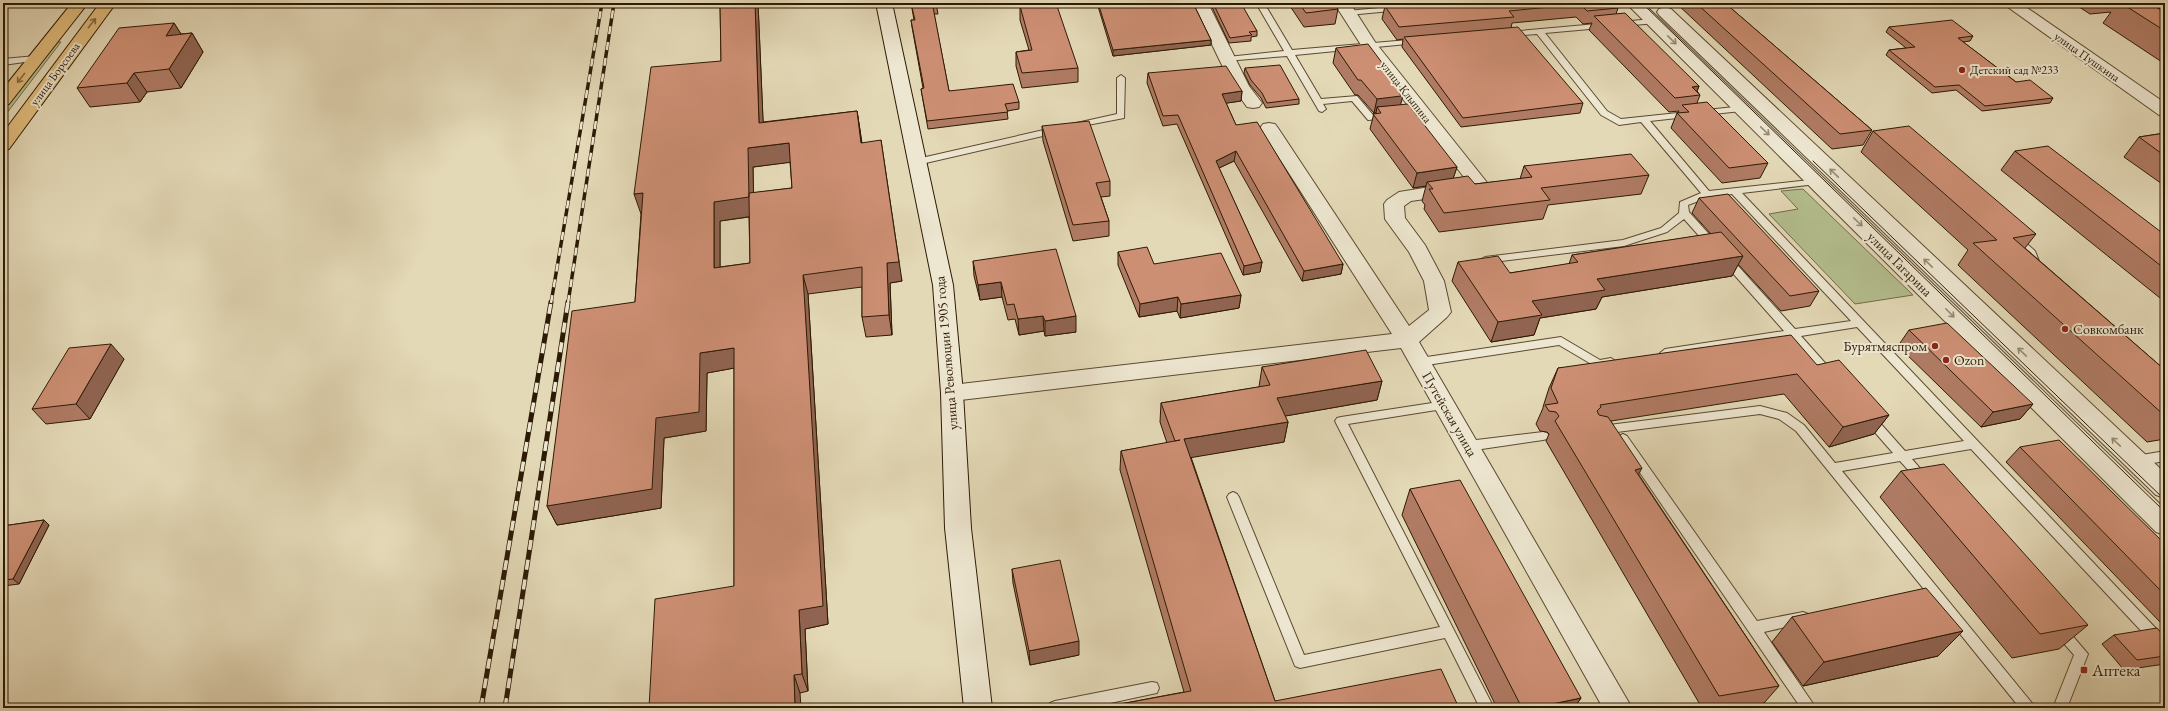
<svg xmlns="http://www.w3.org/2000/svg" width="2168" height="711" font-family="'EB Garamond',serif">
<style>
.green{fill:#b4bf8f;stroke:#706c49}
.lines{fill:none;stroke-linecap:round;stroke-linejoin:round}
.service-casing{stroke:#5b4a30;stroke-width:2}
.minor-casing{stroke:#5b4a30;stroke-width:2}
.tertiary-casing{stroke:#5b4a30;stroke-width:2}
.secondary-casing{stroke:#2d1a03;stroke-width:2}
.primary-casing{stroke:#2d1a03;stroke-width:2}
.service{fill:#ede6d0;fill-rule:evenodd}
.minor{fill:#ede6d0;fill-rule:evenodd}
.tertiary{fill:#ede6d0;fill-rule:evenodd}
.secondary{fill:#ede6d0;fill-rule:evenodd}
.primary{fill:#e2bc7c;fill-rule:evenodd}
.tram{stroke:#2d1a03;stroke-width:1}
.rail-far1-casing{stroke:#2d1a03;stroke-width:3.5}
.rail-casing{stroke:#2d1a03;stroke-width:5}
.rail-far1{stroke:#ede6d0;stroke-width:2.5;stroke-dasharray:8;stroke-linecap:butt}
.rail{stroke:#ede6d0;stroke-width:3.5;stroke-dasharray:10;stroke-linecap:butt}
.wall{fill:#b07b64;stroke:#2d1a03;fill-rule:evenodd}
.shaded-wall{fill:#906451;stroke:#2d1a03}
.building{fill:#cd8f74;stroke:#2d1a03;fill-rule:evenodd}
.oneway{stroke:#886b40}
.oneway2{stroke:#978a74}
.poi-dot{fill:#8f2418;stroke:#ede6d0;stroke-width:1.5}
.labels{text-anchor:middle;stroke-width:4;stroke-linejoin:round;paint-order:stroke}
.far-street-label{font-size:12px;fill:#2d1a03;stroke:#ede6d0}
.far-poi-label{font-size:12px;fill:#2d1a03;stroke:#ede6d0;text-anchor:start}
.street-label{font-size:14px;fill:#2d1a03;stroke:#ede6d0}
.poi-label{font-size:14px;fill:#2d1a03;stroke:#ede6d0;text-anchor:start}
.near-poi-label{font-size:17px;fill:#2d1a03;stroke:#ede6d0;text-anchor:start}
</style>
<rect width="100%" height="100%" fill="#e4d9b7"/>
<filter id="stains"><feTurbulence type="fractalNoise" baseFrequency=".005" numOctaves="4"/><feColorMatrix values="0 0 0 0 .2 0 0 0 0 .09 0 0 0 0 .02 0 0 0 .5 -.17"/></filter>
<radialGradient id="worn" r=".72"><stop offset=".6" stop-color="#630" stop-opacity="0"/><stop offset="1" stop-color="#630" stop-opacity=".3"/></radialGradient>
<g class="green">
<path d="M55,42H61L3,118V109Z"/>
<path d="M1803,189L1913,295L1855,304L1769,214L1798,209L1781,191Z"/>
</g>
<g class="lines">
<g class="service-casing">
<g id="service">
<path d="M1256,3H1264L1292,50L1420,39V43H1417L1295,55L1321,99L1357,96L1373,115L1387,113L1391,116L1390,118L1368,120L1352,101L1323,104L1326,109L1322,112L1319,111L1287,56L1225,61L1224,59L1228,57L1284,51Z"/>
<path d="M1656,3H1676C1671,7 1658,9 1653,5Z"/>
<path d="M1799,3H1810L1806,5Z"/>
<path d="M1399,6H1402V10L1348,15L1344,13L1348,11Z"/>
<path d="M1653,19L1657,21L1656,23L1545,33L1607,111L1621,119L1744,106V110L1741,111L1650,121L1709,191L1819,179L1821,181L1819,183L1816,184L1742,193L2165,638V653L2160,651L1971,449L1912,459L1930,480L1928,483L1924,485L1920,483L1900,461L1842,471L2036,708H2020L1796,431L1779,419L1760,414L1601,434L1597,433L1595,430L1597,427L1601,426L1760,406L1787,413L1804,425L1835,463L1893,453L1865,421L1863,418L1865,415H1873L1905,451L1964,441L1857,327L1801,336L1834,373L1836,376L1834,379H1826L1790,338L1665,357L1661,356L1660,353L1665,349L1784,331L1722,261L1721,259L1722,257H1730L1795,329L1851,321L1732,194L1709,197L1688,205L1689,212L1717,243L1718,245L1717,247H1709L1684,219L1667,232L1624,246L1485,263L1481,262L1480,260L1485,257L1623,240L1661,228L1679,213L1680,202L1701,193L1641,122L1619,125L1601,115L1537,34L1508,36L1504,34L1508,32Z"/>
<path d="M36,56L40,58L39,60L3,65V59Z"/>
<path d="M1121,75L1125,78L1124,118L1072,128V124L1117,114V78Z"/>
<path d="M1057,127L1060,128V132L917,165L912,162L917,159Z"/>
<path d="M2014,235L2018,236L2035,251L2041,266L2040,268H2032L2027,255L2010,240L2009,238L2010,236Z"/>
<path d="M1561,337L1600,360L1611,358L1617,362L1615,365L1598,368L1559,345L1420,366L1414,362L1420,358Z"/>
<path d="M1445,401L1449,402L1451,405L1449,408L1348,424L1494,708H1480L1445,638L1300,668L1295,666L1227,497L1229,494L1233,492L1237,494L1239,497L1304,655L1440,627L1335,421L1337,418L1341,417Z"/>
<path d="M1543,432L1547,433L1549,436L1547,439L1543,440L1468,451L1464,449L1462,446L1464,443L1468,441Z"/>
<path d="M1623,434L1627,436L1757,621L1803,612L1808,614L1810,618L1808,622L1764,632L1816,708H1801L1619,442L1617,439L1619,436Z"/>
<path d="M2165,451V461L2136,466L2132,464L2130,461L2132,458L2136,456Z"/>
<path d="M2060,625L2065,627L2088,654L2067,708H2053L2074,655L2053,631L2055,627Z"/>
<path d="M1152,682L1157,683L1159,688L1157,693L1152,694L1087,708H1048L1050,703L1055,701Z"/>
</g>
</g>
<g class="minor-casing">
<g id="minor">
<path d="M1192,3H1208L1249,86L1262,103L1259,107L1253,108L1247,107L1232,86Z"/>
<path d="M1334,3H1350L1375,42L1489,185L1487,189L1480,191L1411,201L1404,206L1405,218L1425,245L1444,281L1451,312L1447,317L1419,342L1632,708H1603L1401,348L952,401L944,399L941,393L944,387L952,385L1392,334L1260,128L1263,124L1269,123L1275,124L1278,128L1409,326L1429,310L1424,281L1409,252L1385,219L1384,204L1387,200L1399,192L1467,181L1363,48Z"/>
<path d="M2002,3H2020L2165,103V116L2159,115Z"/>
</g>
</g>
<g class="tertiary-casing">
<g id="tertiary">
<path d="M1626,3H1643L2165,509V535L2156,532Z"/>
<path d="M1665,7L1671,9L2165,473V498L2156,495L1659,15L1657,12L1659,9Z"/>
</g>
</g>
<g class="secondary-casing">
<path id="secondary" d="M876,3H892L953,285L963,393L971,528L992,708H964L945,528L941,393L933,285Z"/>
</g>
<g class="primary-casing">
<g id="primary">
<path d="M72,3H88L9,104L3,105V89Z"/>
<path d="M100,3H116L9,149L3,150V133Z"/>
</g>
</g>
<use href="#service" class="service"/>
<use href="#minor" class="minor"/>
<use href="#tertiary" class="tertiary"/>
<use href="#secondary" class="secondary"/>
<use href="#primary" class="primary"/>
<g class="tram">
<path d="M1642,3L2165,512"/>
<path d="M1813,161L2165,500"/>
</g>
<g class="rail-far1-casing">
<g id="rail-far1">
<path d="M551,303L602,3"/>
<path d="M568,303L614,3"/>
</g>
</g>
<g class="rail-casing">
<g id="rail">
<path d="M481,708L551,302"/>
<path d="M505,708L568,302"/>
</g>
</g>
<use href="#rail-far1" class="rail-far1"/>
<use href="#rail" class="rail"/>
</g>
<g class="wall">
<path d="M720,3H758L763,122L857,111L862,143L902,281L890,283L892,335L866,337L862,317V287L808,294L828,624L805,629L808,691L800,693L734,586V368L707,373L706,431L664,438L661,508L557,525L547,506L635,302L641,214L721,61ZM790,162L792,188L753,193V167ZM749,217L750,263L720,267V221Z"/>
<path d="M911,3H936L938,14H934L949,91L1019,102V109L1007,111L1008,119L928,129L921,89L923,88L912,27L911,20H914Z"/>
<path d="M1097,3H1193L1211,40V45L1113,56Z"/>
<path d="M1210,3H1236L1238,6L1257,31V36L1251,37V41L1229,43Z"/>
<path d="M1288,3H1333L1338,9L1335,24L1304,27Z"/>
<path d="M1617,3L1619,5L1616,14L1699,86L1697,91L1700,95L1697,103L1768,163L1760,178L1722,183L1671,128L1677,113H1678L1679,111L1669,112L1589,30L1592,23L1583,24L1576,17L1512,23L1511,28L1583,103L1580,113L1461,127L1402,47L1403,39L1397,40L1382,19L1385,6Z"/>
<path d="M1677,3H1725L1872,130L1863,145L1832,149L1677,4Z"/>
<path d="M2073,3H2165V7H2157L2165,13V64L2103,23L2111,12L2090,14Z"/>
<path d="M1020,6L1078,68V82L1022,88L1016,66V52L1029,50L1020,20Z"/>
<path d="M174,23L181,34L192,33L203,52L181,88L147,92L140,102L90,107L77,88Z"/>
<path d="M1889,27L1973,36L1970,41L1963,42L2016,82L2053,98L2050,103L1982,111L1956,90L1932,93L1886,55L1889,50L1906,48L1886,32Z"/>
<path d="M1336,48L1401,105L1457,167L1453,178L1475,184L1520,179L1524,166L1649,175L1641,194L1548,205L1543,219L1439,232L1424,209L1425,205L1422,201L1426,186L1413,188L1370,129L1374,113L1358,95H1355L1333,63Z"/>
<path d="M1245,68L1299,99V104L1266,108L1261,98L1250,85L1244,73Z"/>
<path d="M1148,73L1242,91L1241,101L1226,103L1236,125L1343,264L1341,274L1302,281L1234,161L1219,168L1262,262L1260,272L1243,275L1177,124L1163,126L1147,83Z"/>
<path d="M1042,126L1110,181V196L1101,197L1109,221V236L1073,241L1043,141Z"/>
<path d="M1873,131L2036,234L2025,248L2165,370V439L2147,442L1958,265L1968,250L1861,152Z"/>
<path d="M2165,133V186L2124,157L2139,137Z"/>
<path d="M2015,151L2165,235V302L2001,170Z"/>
<path d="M1699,198L1819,291L1810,306L1781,311L1738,264L1732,276L1602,297L1596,309L1540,318L1534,335L1491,342L1452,281L1458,262L1510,273L1569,264L1572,255L1711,234L1692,213Z"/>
<path d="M1118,252L1154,264L1241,295L1239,308L1180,318L1177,311L1139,317L1118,265Z"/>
<path d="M973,261L1076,332L1045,336L1044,331L1019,335L1015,319L1008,320L1002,297L980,300L974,276Z"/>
<path d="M1909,330L2033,404L2020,419L1981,427L1898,346Z"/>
<path d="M124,359L90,419L46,424L32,409Z"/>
<path d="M1817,365L1889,415L1874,434L1829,447L1784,394L1611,421L1639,475L1779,686L1764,703L1737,708H1702L1546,441L1549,434L1547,432L1540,431L1536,424L1543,408V407L1549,388L1558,368Z"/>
<path d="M1262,367L1382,381L1377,400L1285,416L1288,422L1284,442L1191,457L1275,701L1459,708L1104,707L1184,692L1120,470L1121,451L1167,443L1160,422L1161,403L1259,387Z"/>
<path d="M2020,447L2165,544V622L2161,623L2006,462Z"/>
<path d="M1901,471L2088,625L2059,649L2012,658L1880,497Z"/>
<path d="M1410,489L1581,698L1574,708H1497L1402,515Z"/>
<path d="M44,520L49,525L19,584L3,586V526Z"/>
<path d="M1012,569L1079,655L1030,665L1013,583Z"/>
<path d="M1792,617L1938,656L1803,686L1772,642Z"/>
<path d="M2114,635L2165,637V664L2124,670L2102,644Z"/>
</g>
<g class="shaded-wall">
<path d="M755,3H758L764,142L759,123Z"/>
<path d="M174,23L186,42L166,36Z"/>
<path d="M192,33L203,52L181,88L169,69Z"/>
<path d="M1211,40V45L1113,56V50Z"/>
<path d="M134,73L147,92L140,102L127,83Z"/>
<path d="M1699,86L1695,96L1692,87Z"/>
<path d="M1242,91L1241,101L1221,104L1222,94Z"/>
<path d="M1399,92H1404L1400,107H1377L1376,113H1374L1377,99Z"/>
<path d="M857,111L860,130L864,162L861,143Z"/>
<path d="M881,140L902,281L890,283L892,335L889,315Z"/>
<path d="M789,143L793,162L753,167L754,216L720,221V287L714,268V202L748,148Z"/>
<path d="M1236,151L1234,161L1215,170L1216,161Z"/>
<path d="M1457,167L1452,182H1427L1426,186L1413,188L1417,173Z"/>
<path d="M643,193L649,213L641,214L634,194Z"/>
<path d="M1743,256L1732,276L1602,297L1596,309L1540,318L1534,335L1491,342L1498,322L1532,301L1597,279Z"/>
<path d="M1262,262L1260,272L1243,275L1244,266Z"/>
<path d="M1343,264L1341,274L1302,281L1304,271Z"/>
<path d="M803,275L808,294L828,624L805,629L808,691L802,674L799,610Z"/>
<path d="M1001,282L1002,297L980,300L978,285Z"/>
<path d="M1241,295L1239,308L1180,318L1181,304Z"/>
<path d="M1178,297L1177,311L1139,317L1140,304Z"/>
<path d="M1043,316L1044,331L1019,335L1018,319Z"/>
<path d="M1076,316V332L1045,336V321Z"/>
<path d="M111,344L124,359L90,419L76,404Z"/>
<path d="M734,348L740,367L707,373L706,431L664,438L661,508L557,525L547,506L700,353Z"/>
<path d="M1382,381L1377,400L1274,418L1277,398Z"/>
<path d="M2033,404L2020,419L1981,427L1993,412Z"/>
<path d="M1889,415L1874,434L1829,447L1843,427Z"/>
<path d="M1288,422L1284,442L1183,459L1184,439Z"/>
<path d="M1642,468L1632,487L1635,470Z"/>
<path d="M44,520L49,525L19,584L13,579Z"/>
<path d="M1963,631L1938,656L1803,686L1824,662Z"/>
<path d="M1079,641V655L1030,665L1029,651Z"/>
<path d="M794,675L800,693L801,708H795Z"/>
<path d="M1581,698L1574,708H1533Z"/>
</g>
<g class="building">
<path d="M720,3H755L759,123L857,111L861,143L881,140L899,262L887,263L889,315L862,317V267L803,275L823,606L799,610L802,674L794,675L795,708H649L655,599L734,586V348L700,353L699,412L656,418L652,489L547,506L572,311L635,302L643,193L634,194L651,67L721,61ZM789,143L792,188L749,193V197L748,148ZM749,197L750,263L714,268V202Z"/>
<path d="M911,3H936L937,7H933L949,91L1013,84L1019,102L1005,104L1008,112L927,121L921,89L924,88L911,20H915Z"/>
<path d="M1052,3H1056L1078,68L1022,73L1016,52L1032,50L1020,6Z"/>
<path d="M1098,3H1193L1211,40L1113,50Z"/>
<path d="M1213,3H1236L1238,6L1242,5L1257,31L1249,32L1252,35L1230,38Z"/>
<path d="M1299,3H1333L1338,9L1306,13Z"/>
<path d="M1421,3H1617L1619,5H1615L1618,8L1587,11L1580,4L1509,11L1514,17L1399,27L1385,6Z"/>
<path d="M1696,3H1725L1872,130L1840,134Z"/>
<path d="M2121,3H2150L2165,13V31Z"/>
<path d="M1625,13L1699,86L1692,87L1700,95L1675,98L1594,16Z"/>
<path d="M1952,20L1973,36L1958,38L2016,82L2030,80L2053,98L1985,106L1959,85L1935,87L1889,50L1915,47L1889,27Z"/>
<path d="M174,23L166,36L192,33L169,69L134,73L127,83L77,88L119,28Z"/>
<path d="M1518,27L1583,103L1463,118L1404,37Z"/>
<path d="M1368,44L1404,92H1399L1401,96L1377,99L1361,80H1358L1336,48Z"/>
<path d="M1280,65L1299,99L1267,103L1262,93L1251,80L1245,68Z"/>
<path d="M1226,66L1242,91L1222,94L1236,125L1257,122L1343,264L1304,271L1236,151L1216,161L1262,262L1244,266L1178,115L1163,116L1148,73Z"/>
<path d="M1707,102L1768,163L1729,168L1677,113L1689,112L1682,105Z"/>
<path d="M1408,104L1457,167L1417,173L1373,114L1381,113L1377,107Z"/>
<path d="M1089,121L1110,181L1096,183L1109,221L1073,225L1042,126Z"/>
<path d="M1909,126L2036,234L2013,238L2165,370V416L1973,243L1997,240L1873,131Z"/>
<path d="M2165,133V156L2139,137Z"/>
<path d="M2048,146L2165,235V269L2015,151Z"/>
<path d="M1631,154L1649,175L1541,188L1550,200L1444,213L1429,189H1433L1427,182L1468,176L1475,184L1532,177L1524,166Z"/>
<path d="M1728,194L1819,291L1790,296L1699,198Z"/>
<path d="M1721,232L1743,256L1597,279L1605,290L1532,301L1542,315L1498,322L1458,262L1498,256L1510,273L1578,262L1572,255Z"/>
<path d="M1147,247L1154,264L1221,253L1241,295L1181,304L1178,297L1140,304L1118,252Z"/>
<path d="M1056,249L1076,316L1045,321L1043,316L1018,319L1014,304L1007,305L1001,282L978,285L973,261Z"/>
<path d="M1947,323L2033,404L1993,412L1909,330Z"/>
<path d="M1791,335L1817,365L1839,360L1889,415L1843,427L1797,374L1600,405L1601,407L1597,411L1599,415L1608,417L1642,468L1635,470L1779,686L1719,696L1555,421L1559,416L1556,412L1549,411L1545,405L1558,403L1551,388L1558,368Z"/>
<path d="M111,344L76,404L32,409L69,348Z"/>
<path d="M1366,350L1382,381L1277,398L1288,422L1184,439L1275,701L1441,669L1459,708H1104V707L1191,691L1121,451L1180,440L1175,441L1161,403L1270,385L1262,367Z"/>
<path d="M2059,440L2165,544V595L2020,447Z"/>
<path d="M1944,464L2088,625L2040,634L1901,471Z"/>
<path d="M1460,480L1581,698L1533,708H1522L1410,489Z"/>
<path d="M44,520L13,579L3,580V526Z"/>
<path d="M1060,560L1079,641L1029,651L1012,569Z"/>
<path d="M1926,588L1963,631L1824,662L1792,617Z"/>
<path d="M2157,628L2165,637V656L2137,660L2114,635Z"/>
</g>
<defs><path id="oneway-shaft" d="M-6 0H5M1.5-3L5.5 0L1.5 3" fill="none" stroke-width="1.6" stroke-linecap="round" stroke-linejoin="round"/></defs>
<g class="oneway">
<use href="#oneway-shaft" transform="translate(92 23) rotate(-52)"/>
<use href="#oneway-shaft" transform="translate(21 78) rotate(128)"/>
</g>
<g class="oneway2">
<use href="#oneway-shaft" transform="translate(1672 40) rotate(44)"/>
<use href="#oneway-shaft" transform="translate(1765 131) rotate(44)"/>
<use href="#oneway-shaft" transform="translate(1834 173) rotate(-136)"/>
<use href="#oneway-shaft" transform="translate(1858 222) rotate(44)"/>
<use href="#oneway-shaft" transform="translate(1928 263) rotate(-136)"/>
<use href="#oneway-shaft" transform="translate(1950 313) rotate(45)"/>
<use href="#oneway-shaft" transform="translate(2022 352) rotate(-136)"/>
<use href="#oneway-shaft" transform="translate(2116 442) rotate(-136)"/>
</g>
<g class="poi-dot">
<circle cx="1962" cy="70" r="4"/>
<circle cx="2065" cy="329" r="4"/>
<circle cx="1935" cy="346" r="4"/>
<circle cx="1946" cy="360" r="4"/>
<rect x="2080" y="666" width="8" height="8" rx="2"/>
</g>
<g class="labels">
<g class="far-street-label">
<text transform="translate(2087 57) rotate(35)" y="4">улица Пушкина</text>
<text transform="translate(55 74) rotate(-54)" y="4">улица Борсоева</text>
<text transform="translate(1406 92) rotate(52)" y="4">улица Клыпина</text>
</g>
<g class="far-poi-label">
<text x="1970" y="74">Детский сад №233</text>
</g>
<g class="street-label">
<text transform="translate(1900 264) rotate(45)" y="5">улица Гагарина</text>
<text transform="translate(946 353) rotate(-95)" y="5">улица Революции 1905 года</text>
<text transform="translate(1450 414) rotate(60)" y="5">Путейская улица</text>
</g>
<g class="poi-label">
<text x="2073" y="334">Совкомбанк</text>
<text x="1927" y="351" text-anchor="end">Бурятмяспром</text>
<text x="1954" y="365">Ozon</text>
</g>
<g class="near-poi-label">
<text x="2092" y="676">Аптека</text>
</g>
</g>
<rect width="2168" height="711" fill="none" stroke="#e4d9b7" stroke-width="16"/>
<rect x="4" y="4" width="2160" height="703" fill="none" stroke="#2d1a03" stroke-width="2"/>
<rect x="8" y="8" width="2152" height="695" fill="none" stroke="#2d1a03"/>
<rect width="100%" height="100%" filter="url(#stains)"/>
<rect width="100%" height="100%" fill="url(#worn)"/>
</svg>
